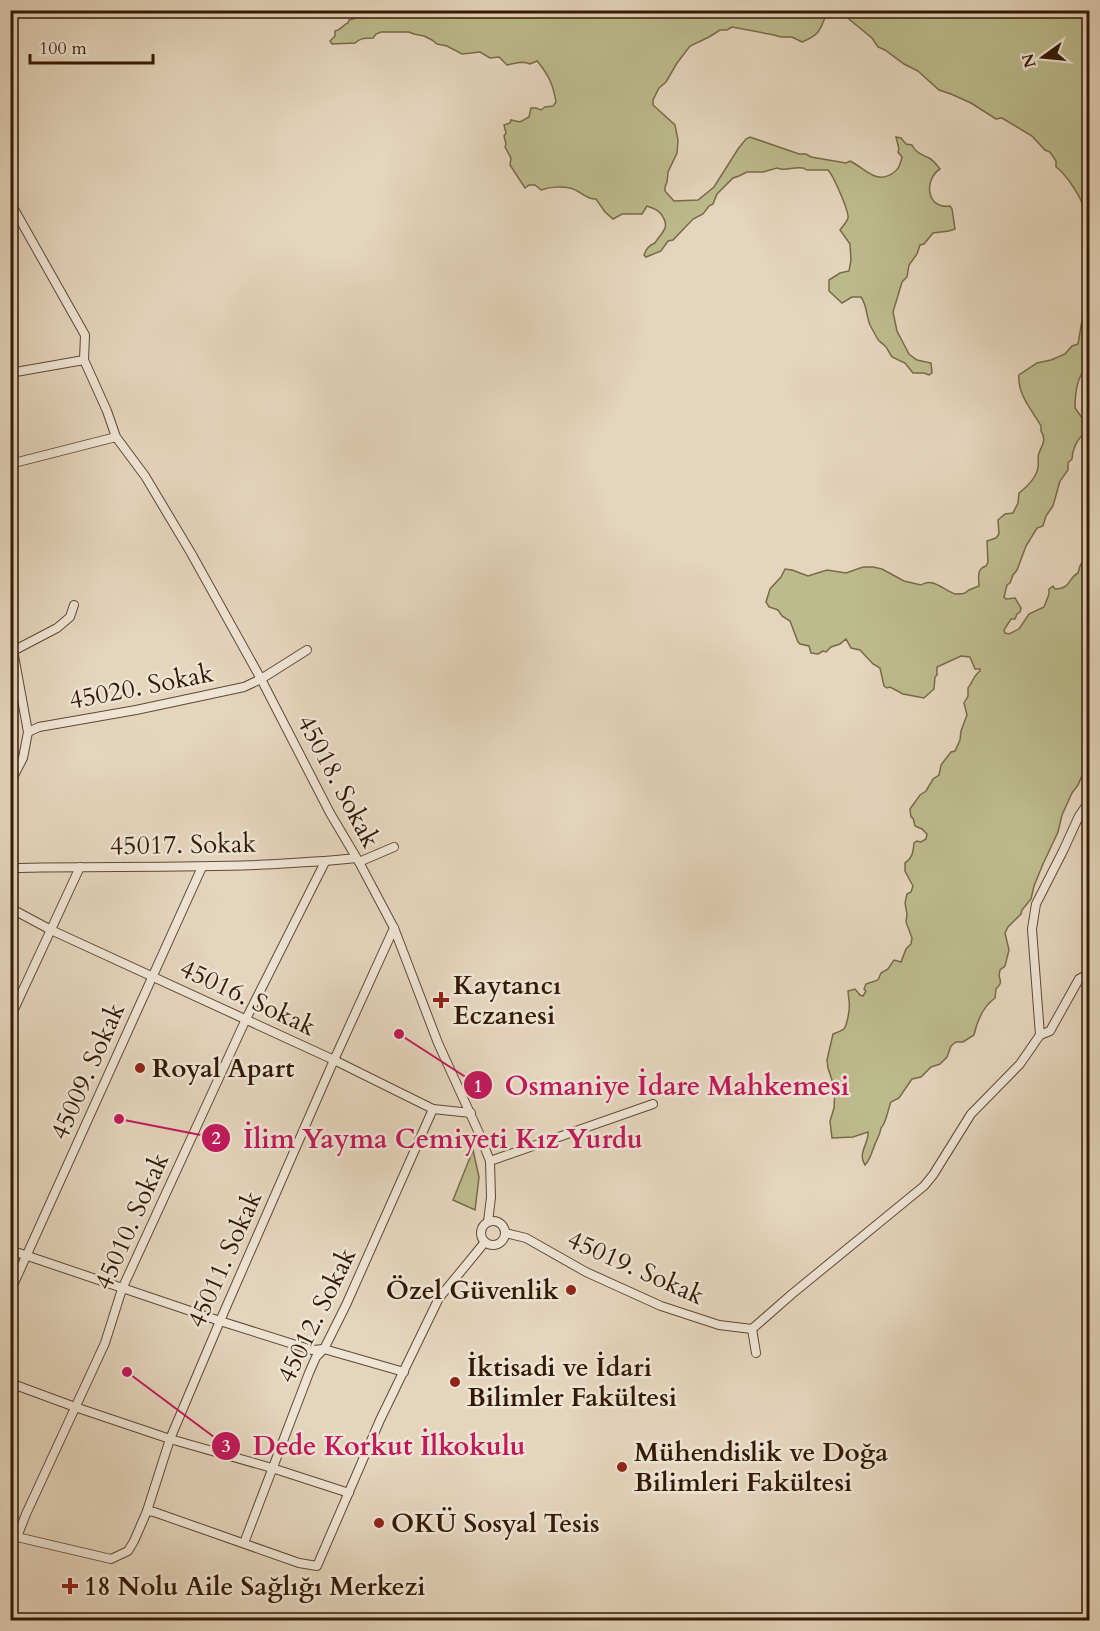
<svg xmlns="http://www.w3.org/2000/svg" width="1100" height="1631" font-family="Cardo,serif">
<style>
.green{fill:#bcbb8c;stroke:#786a48;stroke-width:1.5}
.lines{fill:none;stroke-linecap:round;stroke-linejoin:round}
.street-casing{stroke:#604832;stroke-width:10}
.street{stroke:#eee4d4;stroke-width:8}
.poi-dot{fill:#8f2418;stroke:#eee4d4;stroke-width:2}
.labels{text-anchor:middle;stroke-width:5;stroke-linejoin:round;paint-order:stroke}
.street-label{font-size:26px;fill:#331904;stroke:#eee4d4}
.poi-label{font-size:26px;font-weight:bold;fill:#331904;stroke:#eee4d4;text-anchor:start}
.leader{fill:none;stroke:#c2185b;stroke-width:2}
.callout-dot{fill:#c2185b;stroke:#eee4d4;stroke-width:2}
.mark-label{font-size:18px;text-anchor:middle;font-weight:bold;fill:#fff}
.callout-label{font-size:27px;text-anchor:middle;font-weight:bold;fill:#c2185b;stroke:#eee4d4;stroke-width:5;stroke-linejoin:round;paint-order:stroke}
</style>
<rect width="100%" height="100%" fill="#e5d5bd"/>
<filter id="stains"><feTurbulence type="fractalNoise" baseFrequency=".00333" numOctaves="4"/><feColorMatrix values="0 0 0 0 .2 0 0 0 0 .09 0 0 0 0 .02 0 0 0 .5 -.17"/></filter>
<radialGradient id="worn" r=".72"><stop offset=".6" stop-color="#630" stop-opacity="0"/><stop offset="1" stop-color="#630" stop-opacity=".3"/></radialGradient>
<g class="green">
<path d="M366,11H828C819,29 823,33 802,42L792,37H781L774,35L732,27L727,30H720L709,37L690,46L677,63L666,82L659,88L653,100V105L675,125L678,140L677,153L668,172L667,182L665,187V191L674,201L698,200L714,187L738,149L746,139L750,137L799,154H806L811,157L846,163L850,161C865,168 876,185 893,173C899,169 900,165 902,157L898,152L899,149L896,137L901,138L906,144L912,145C916,153 921,154 929,158C933,160 937,165 940,169C923,180 927,210 950,206L952,209L955,229L949,231L933,233L924,244L920,245L917,254L909,265L907,277L902,282L893,312L897,331L909,354L917,360L931,363L932,373L929,375L924,373H913L905,363L892,357C889,353 888,348 884,345C881,342 879,342 877,338C875,334 872,329 870,325C866,315 867,305 861,297H852L842,303L829,291V280L840,273L849,271L851,260L850,244L840,230C842,227 847,222 848,218C849,211 833,175 828,170C826,170 809,170 807,170C806,170 804,168 803,168C793,166 786,172 777,168L763,172H747L739,176L733,178L717,194L713,204L709,206L703,214L693,219L673,240L668,241L661,251L646,257L644,255C646,249 649,245 655,243C661,233 670,228 663,217C659,210 655,209 647,206L642,214H622L613,219L605,212L596,199C586,200 580,190 570,188C561,186 549,187 541,190L535,185H529L525,188L510,165L511,158L505,147L506,144L504,136L506,133L504,125L510,123L511,120L520,122L529,117L531,108H536L541,110L545,107L553,106L556,102C553,84 549,76 538,62L537,61L530,64C522,60 514,64 507,65L499,57L490,58L480,52L462,54L447,46L437,44L432,40L424,36L414,34L409,32H381L376,34L373,38C365,38 360,38 355,43L332,44L330,41L335,36V31C342,30 342,25 348,23L349,20L363,16Z"/>
<path d="M843,11H1089V238C1079,226 1084,224 1084,211C1084,200 1065,173 1056,167V161L1050,152L1045,150L1032,136L1002,118L996,119L971,103L951,94L939,90L918,71L904,64L885,50L878,47L872,38L850,20Z"/>
<path d="M1089,295V365C1077,374 1075,393 1075,408L1085,422V433C1077,439 1072,450 1072,459L1068,463V470L1060,481L1053,506L1046,516L1043,526L1037,528L1026,546L1017,570L1013,575L1010,583L1007,585L1004,597L1006,599L1015,598L1021,608L1020,612L1017,614L1015,619H1011L1004,630L1005,633L1009,634L1019,629L1029,614L1044,607L1049,594V589L1053,586L1055,589C1071,589 1068,578 1078,573L1080,566L1089,550V759L1078,785L1072,793L1062,815L1058,832L1043,864L1034,886L1031,899L1022,910L1021,914L1008,927L1005,933L1009,950L1005,966L1000,970L999,976C1002,983 1000,985 996,989L995,998C984,1006 977,1021 974,1035L963,1042H956L951,1046L947,1057L940,1064L931,1067L921,1077L912,1079L899,1098L891,1102C888,1109 886,1124 881,1128C880,1136 876,1140 874,1147C871,1154 870,1160 865,1165C857,1153 869,1144 868,1132L853,1137L832,1138L830,1121L834,1108L835,1089L828,1068L827,1060L833,1034C846,1029 845,1030 848,1017C851,1003 849,1005 848,991L855,989L860,995L863,996L866,991L864,989L866,984L878,980L881,973L888,969L894,960L901,962L906,949L911,944L912,938L906,922L907,914L905,903L907,894L911,892L913,886L905,871V863C913,858 913,851 914,843L917,841L921,842L926,839L927,834L922,829L915,826L913,818L911,817L910,809L920,795L926,791L933,779L939,775L941,765L951,752L955,751L960,740L961,731L967,715L964,703L968,696V688C973,682 973,676 980,671V669H975L970,657L961,656L937,667V675L935,677L934,689L924,698L903,694L890,687L887,688L884,686L880,668L873,664L860,650L851,648L846,639L840,644L831,647L826,652L823,651L818,654L811,653L809,646L800,644L798,642L790,621L782,616L778,610L769,607L766,602L770,589L781,577L785,569L792,570L808,576L827,570L846,573L863,567H873L882,569L904,581L921,585C933,577 943,590 955,594C957,594 963,594 965,593L969,590L979,586C979,578 976,569 986,566L988,562L987,541L996,538L999,534L998,520L1005,514L1013,513L1018,503L1019,493C1026,488 1037,477 1038,467C1039,463 1037,458 1039,453C1042,445 1047,440 1041,431V426C1032,410 1017,394 1019,375L1037,363L1051,360L1065,354L1072,346L1078,344L1085,303Z"/>
<path d="M473,1150L479,1177L475,1210L453,1200Z"/>
</g>
<g class="lines">
<g class="street-casing">
<g id="street">
<path d="M10,202L85,335L84,360L107,411L116,437L145,476L191,553L261,679L330,813L359,862L394,928L438,1043L479,1133L490,1161L491,1197L488,1222"/>
<path d="M10,373L84,360"/>
<path d="M10,464L116,437"/>
<path d="M10,634L28,732L23,758L10,783"/>
<path d="M13,651L57,628L70,617L74,605"/>
<path d="M28,732L39,727L136,710L244,687L261,679L307,650"/>
<path d="M359,862L394,847"/>
<path d="M10,868C92,866 173,868 255,865C289,863 322,862 356,858"/>
<path d="M10,908L51,930L334,1060L433,1109L471,1113"/>
<path d="M10,1018L80,867"/>
<path d="M1040,1035L1032,929L1036,904L1063,851L1079,816L1090,800"/>
<path d="M490,1161L653,1104"/>
<circle cx="493" cy="1233" r="12"/>
<path d="M505,1233L526,1238L586,1272L661,1306L719,1325L752,1329"/>
<path d="M10,1250L220,1321L312,1350L324,1349L404,1372"/>
<path d="M10,1292L202,867"/>
<path d="M752,1329L792,1294L924,1186L933,1175L971,1114L1020,1064L1040,1035L1050,1031L1079,979L1090,973"/>
<path d="M752,1329L756,1353"/>
<path d="M10,1383L75,1407L170,1439L272,1468L349,1493"/>
<path d="M147,1511L170,1439L220,1321L334,1060L394,928"/>
<path d="M10,1537H17L111,1559L128,1551L134,1541L147,1511L154,1512L299,1563L317,1566L380,1420L439,1298L485,1242"/>
<path d="M17,1537L26,1514L105,1343L122,1289L246,1019L325,862"/>
<path d="M244,1543L309,1373L316,1357L324,1349L346,1305L433,1109"/>
</g>
</g>
<use href="#street" class="street"/>
</g>
<g class="poi-dot">
<path d="M438 991h6v6h6v6h-6v6h-6v-6h-6v-6h6z"/>
<circle cx="140" cy="1068" r="6"/>
<circle cx="571" cy="1290" r="6"/>
<circle cx="455" cy="1382" r="6"/>
<circle cx="622" cy="1467" r="6"/>
<circle cx="379" cy="1523" r="6"/>
<path d="M67 1577h6v6h6v6h-6v6h-6v-6h-6v-6h6z"/>
</g>
<g class="labels">
<g class="street-label">
<text transform="translate(141 686) rotate(-11)" y="9">45020. Sokak</text>
<text transform="translate(339 781) rotate(62)" y="9">45018. Sokak</text>
<text transform="translate(183 844) rotate(-1)" y="9">45017. Sokak</text>
<text transform="translate(248 997) rotate(25)" y="9">45016. Sokak</text>
<text transform="translate(87 1071) rotate(-66)" y="9">45009. Sokak</text>
<text transform="translate(131 1221) rotate(-66)" y="9">45010. Sokak</text>
<text transform="translate(224 1259) rotate(-66)" y="9">45011. Sokak</text>
<text transform="translate(636 1267) rotate(24)" y="9">45019. Sokak</text>
<text transform="translate(316 1315) rotate(-64)" y="9">45012. Sokak</text>
</g>
<g class="poi-label">
<text x="453" y="994">Kaytancı<tspan x="453" dy="30">Eczanesi</tspan></text>
<text x="152" y="1077">Royal Apart</text>
<text x="559" y="1299" text-anchor="end">Özel Güvenlik</text>
<text x="467" y="1376">İktisadi ve İdari<tspan x="467" dy="30">Bilimler Fakültesi</tspan></text>
<text x="634" y="1461">Mühendislik ve Doğa<tspan x="634" dy="30">Bilimleri Fakültesi</tspan></text>
<text x="391" y="1532">OKÜ Sosyal Tesis</text>
<text x="84" y="1595">18 Nolu Aile Sağlığı Merkezi</text>
</g>
</g>
<path class="leader" d="M399 1034L478 1085M119 1119L216 1138M127 1372L226 1446"/>
<g class="callout-dot">
<circle cx="399" cy="1034" r="6"/>
<circle cx="119" cy="1119" r="6"/>
<circle cx="127" cy="1372" r="6"/>
<circle cx="478" cy="1085" r="15"/>
<circle cx="216" cy="1138" r="15"/>
<circle cx="226" cy="1446" r="15"/>
</g>
<g class="mark-label">
<text x="478" y="1092">1</text>
<text x="216" y="1144">2</text>
<text x="226" y="1452">3</text>
</g>
<g class="callout-label">
<text x="677" y="1095">Osmaniye İdare Mahkemesi</text>
<text x="443" y="1148">İlim Yayma Cemiyeti Kız Yurdu</text>
<text x="389" y="1455">Dede Korkut İlkokulu</text>
</g>
<rect width="1100" height="1631" fill="none" stroke="#e5d5bd" stroke-width="36"/>
<rect x="12" y="12" width="1076" height="1607" fill="none" stroke="#331904" stroke-width="3"/>
<rect x="18" y="18" width="1064" height="1595" fill="none" stroke="#331904" stroke-width="1.5"/>
<g transform="translate(1043 57) rotate(255)" stroke="#eee4d4" stroke-width="4.5" paint-order="stroke">
<path d="M0-4.5L10 22L0 15L-10 22Z" fill="#331904"/>
<text y="-9" font-size="16" font-weight="bold" text-anchor="middle" fill="#331904">N</text>
</g>
<path d="M30 54v9h123v-9" fill="none" stroke="#331904" stroke-width="3"/>
<text x="39" y="54" font-size="18" fill="#331904" stroke="#eee4d4" stroke-width="4.5" paint-order="stroke">100 m</text>
<rect width="100%" height="100%" filter="url(#stains)"/>
<rect width="100%" height="100%" fill="url(#worn)"/>
</svg>
